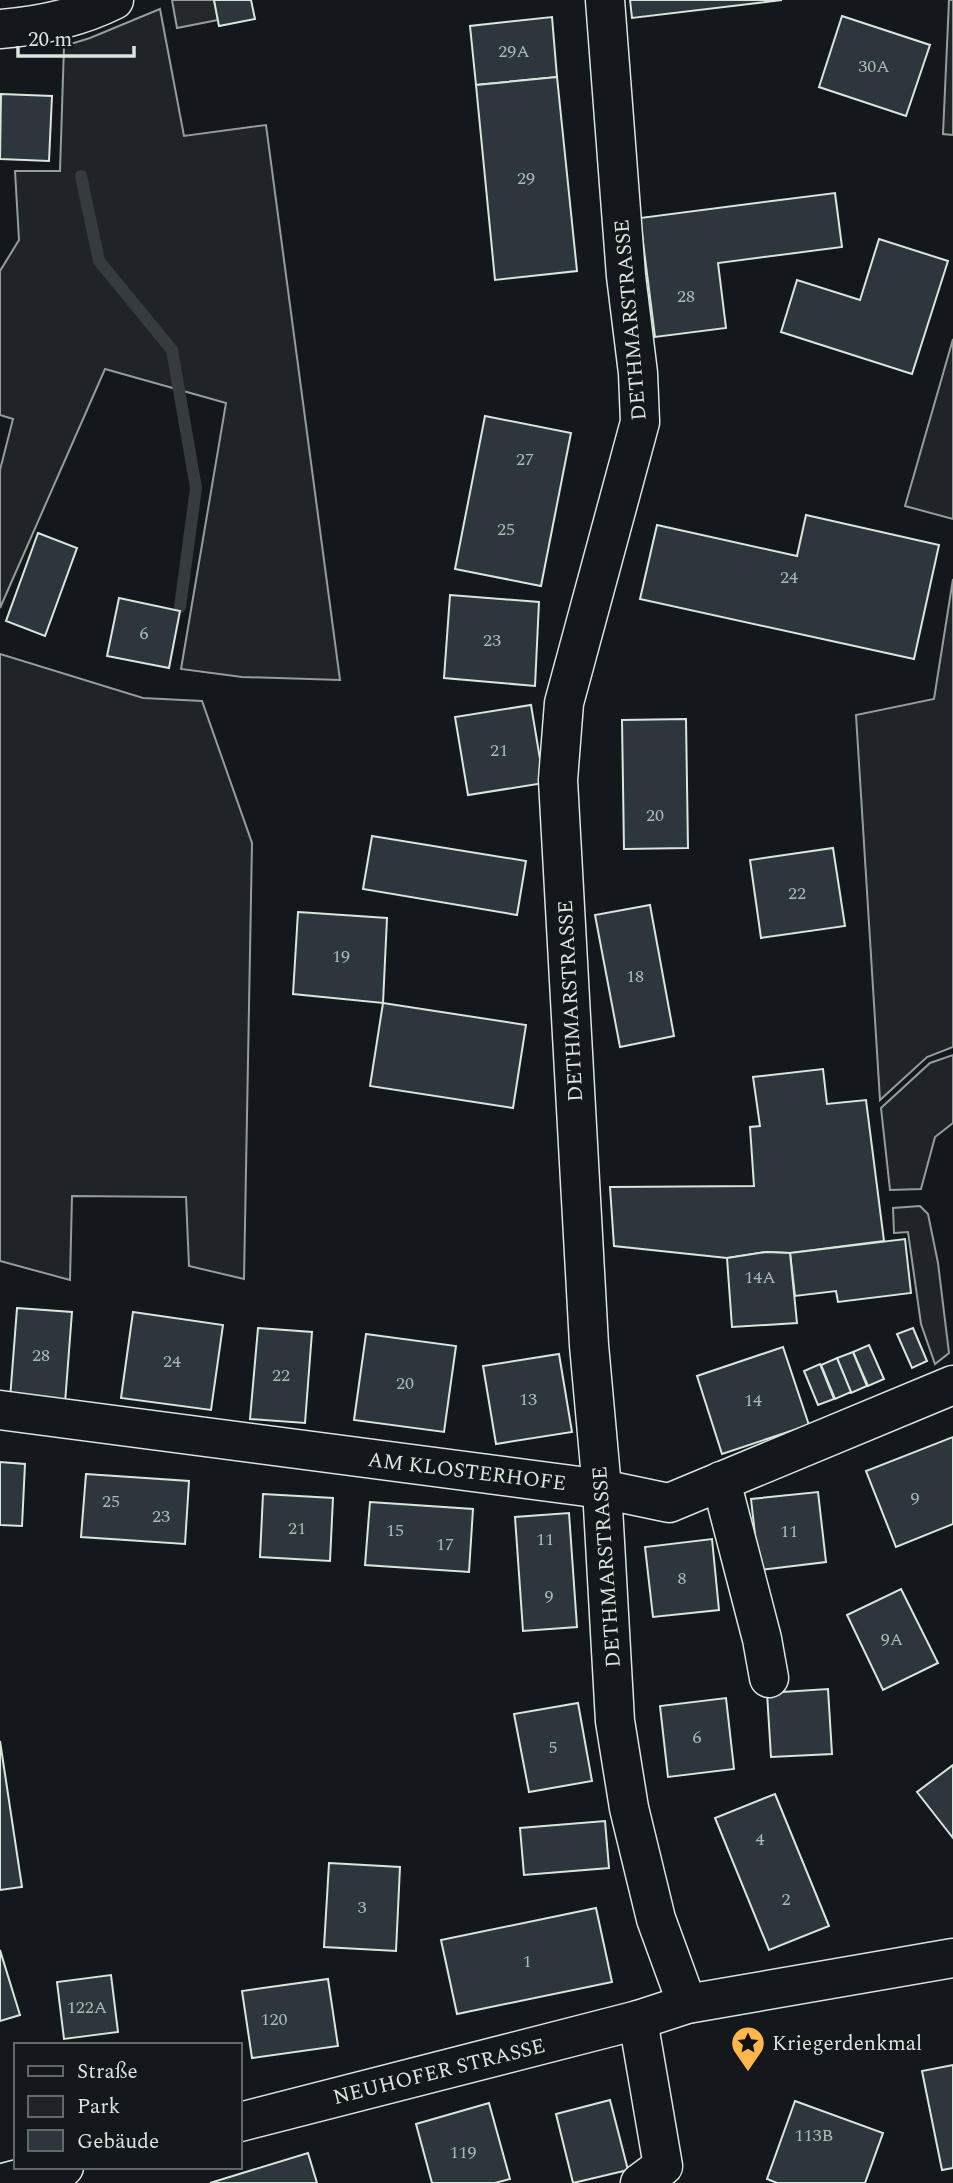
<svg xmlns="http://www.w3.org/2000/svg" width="953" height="2183" font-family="Spectral,serif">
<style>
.green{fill:#202428;stroke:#939e99;stroke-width:2}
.parking{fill:#24282b;stroke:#939e99;stroke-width:2}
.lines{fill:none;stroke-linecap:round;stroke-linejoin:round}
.stream{stroke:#363b3e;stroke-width:12}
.building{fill:#2c363c;stroke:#d8e6dc;stroke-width:2}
.minor-casing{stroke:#d8e6dc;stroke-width:41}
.minor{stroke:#14181c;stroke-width:38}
.labels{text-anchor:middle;stroke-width:5;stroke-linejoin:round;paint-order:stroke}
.number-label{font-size:18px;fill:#adbab4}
.street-label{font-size:21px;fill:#d8e6dc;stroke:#14181c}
.poi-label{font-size:21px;fill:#d8e6dc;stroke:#14181c;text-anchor:start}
</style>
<rect width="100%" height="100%" fill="#14181c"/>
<g class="green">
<path d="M949,0H953V135L943,134Z"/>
<path d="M160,9L184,136L266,125L340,680L242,677L181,669L226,403L105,369L0,608V470L13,419L0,415V271L19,240L15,171H60L64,46L90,38Z"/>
<path d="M953,339V519L905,506Z"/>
<path d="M953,579V1047L927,1057L880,1100L856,715L934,699Z"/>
<path d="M0,654L143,698L202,701L252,843L244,1279L189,1266L186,1197L72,1196L70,1280L0,1261Z"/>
<path d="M953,1055V1123L935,1137L921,1189L890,1190L881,1108L930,1063Z"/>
<path d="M920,1206L928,1214L938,1263L949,1353L935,1364L921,1324L908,1232L894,1233L893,1208Z"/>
</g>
<path class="parking" d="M172,0H214L218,20L177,28Z"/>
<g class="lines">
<path class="stream" d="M81,176L99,261L172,350L196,488L180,607"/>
</g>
<g class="building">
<path d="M214,0H251L255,19L219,26Z"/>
<path d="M630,0H782L632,18Z"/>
<path d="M842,16L930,45L906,116L819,87Z"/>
<path d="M552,17L557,77L476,85L470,26Z"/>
<path d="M557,77L577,271L495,280L476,85Z"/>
<path d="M1,94L52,96L49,161L0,159Z"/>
<path d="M835,193L842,247L718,263L726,328L655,337L640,218Z"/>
<path d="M879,239L948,261L912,374L781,332L797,280L860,300Z"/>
<path d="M485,416L571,433L541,586L455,569Z"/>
<path d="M806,515L939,545L914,659L640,599L657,525L797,556Z"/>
<path d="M38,533L77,548L45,636L6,621Z"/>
<path d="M450,595L539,602L535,686L444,678Z"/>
<path d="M119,598L180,611L169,668L107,656Z"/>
<path d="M531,705L544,783L468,795L455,717Z"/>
<path d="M686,719L688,848L624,849L622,720Z"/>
<path d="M372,836L526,861L517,915L363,889Z"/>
<path d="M833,848L845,926L761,938L750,860Z"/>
<path d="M650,905L674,1036L620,1047L595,915Z"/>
<path d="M298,912L387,918L383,1003L293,994Z"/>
<path d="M383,1003L526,1025L513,1108L370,1086Z"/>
<path d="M823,1069L827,1104L866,1100L884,1241L790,1253L766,1252L727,1258L614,1246L610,1187L754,1186L750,1127L760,1126L753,1077Z"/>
<path d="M905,1239L911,1293L838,1302L836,1291L795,1296L790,1253Z"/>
<path d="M766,1252L790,1253L797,1323L732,1327L727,1258Z"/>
<path d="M17,1308L72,1312L65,1403L10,1399Z"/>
<path d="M133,1312L223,1325L211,1410L121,1398Z"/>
<path d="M258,1328L312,1332L305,1423L250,1419Z"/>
<path d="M913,1328L927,1361L912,1368L897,1334Z"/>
<path d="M366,1334L456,1346L444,1432L354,1420Z"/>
<path d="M869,1345L884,1379L868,1386L853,1352Z"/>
<path d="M783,1347L809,1425L722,1454L697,1376Z"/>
<path d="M853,1352L867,1386L851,1393L837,1358Z"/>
<path d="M559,1354L572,1432L496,1444L483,1366Z"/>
<path d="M837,1358L851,1392L835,1399L821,1365Z"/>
<path d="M820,1364L834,1399L818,1405L804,1371Z"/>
<path d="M953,1437V1524L896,1547L866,1471Z"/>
<path d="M0,1462L25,1464L22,1526L0,1525Z"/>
<path d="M86,1474L189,1481L185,1544L81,1537Z"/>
<path d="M818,1492L826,1562L759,1570L751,1499Z"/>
<path d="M263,1494L333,1498L330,1561L260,1557Z"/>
<path d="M370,1502L473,1509L469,1572L365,1565Z"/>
<path d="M569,1513L577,1627L523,1631L515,1517Z"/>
<path d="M712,1539L719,1610L653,1617L645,1547Z"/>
<path d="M901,1589L938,1663L883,1690L847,1615Z"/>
<path d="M828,1689L832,1754L771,1757L767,1693Z"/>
<path d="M726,1698L734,1769L668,1777L660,1706Z"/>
<path d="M578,1703L592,1781L529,1792L514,1714Z"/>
<path d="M0,1741L22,1887L0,1890Z"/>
<path d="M953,1765V1838L917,1792Z"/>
<path d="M775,1794L829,1926L769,1950L715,1818Z"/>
<path d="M605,1821L609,1868L524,1875L520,1828Z"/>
<path d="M329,1863L400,1867L396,1951L324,1947Z"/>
<path d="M596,1908L612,1982L457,2014L441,1940Z"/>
<path d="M0,1950L20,2015L0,2021Z"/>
<path d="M111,1975L118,2032L64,2039L57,1982Z"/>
<path d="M328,1979L338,2046L252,2058L242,1991Z"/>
<path d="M953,2065V2168L942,2170L922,2071Z"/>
<path d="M610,2100L628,2170L573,2183L556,2114Z"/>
<path d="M795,2101L883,2133L865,2183H777L767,2179Z"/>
<path d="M489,2103L510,2179L495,2183H432L416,2124Z"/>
<path d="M308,2153L317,2183H210Z"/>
</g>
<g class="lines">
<g class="minor-casing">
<g id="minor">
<path d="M605,0L626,276L638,373L640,422L564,703L558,780L589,1345L602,1489L615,1721L629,1808L656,1919L687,2004"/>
<path d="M0,29C40,26 78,18 114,0"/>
<path d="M0,1410L602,1489L669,1503L953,1385"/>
<path d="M721,1481L762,1639L769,1678"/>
<path d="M638,2020L663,2166L640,2183"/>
<path d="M240,2122L638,2020L687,2004L953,1958"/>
<path d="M3,2183L64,2167"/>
</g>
</g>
<use href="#minor" class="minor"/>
</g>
<defs>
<g id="sight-pin" transform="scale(1.75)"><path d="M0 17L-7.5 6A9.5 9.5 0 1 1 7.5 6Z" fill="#ffb74d" stroke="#14181c"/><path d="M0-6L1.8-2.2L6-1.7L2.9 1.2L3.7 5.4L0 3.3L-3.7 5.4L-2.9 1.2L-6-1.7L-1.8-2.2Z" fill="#111"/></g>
</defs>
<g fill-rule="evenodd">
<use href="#sight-pin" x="748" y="2043"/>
</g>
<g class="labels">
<g class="number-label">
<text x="514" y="57">29A</text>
<text x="874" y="72">30A</text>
<text x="526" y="184">29</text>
<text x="686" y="302">28</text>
<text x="525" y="465">27</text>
<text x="506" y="535">25</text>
<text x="789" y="583">24</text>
<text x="144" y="639">6</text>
<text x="492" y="646">23</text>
<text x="499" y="756">21</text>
<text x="655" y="821">20</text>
<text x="797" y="899">22</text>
<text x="341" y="962">19</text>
<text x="635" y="982">18</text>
<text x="760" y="1283">14A</text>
<text x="41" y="1361">28</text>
<text x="172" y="1367">24</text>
<text x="281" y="1381">22</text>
<text x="405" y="1389">20</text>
<text x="528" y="1405">13</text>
<text x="753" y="1406">14</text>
<text x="915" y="1504">9</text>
<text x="111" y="1507">25</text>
<text x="161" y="1522">23</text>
<text x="297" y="1534">21</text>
<text x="395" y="1536">15</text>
<text x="789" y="1537">11</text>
<text x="545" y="1545">11</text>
<text x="445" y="1550">17</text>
<text x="682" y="1584">8</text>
<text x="549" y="1602">9</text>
<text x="892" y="1645">9A</text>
<text x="697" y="1743">6</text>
<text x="553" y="1753">5</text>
<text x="760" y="1845">4</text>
<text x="786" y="1905">2</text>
<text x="362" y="1913">3</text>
<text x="527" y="1967">1</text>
<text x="87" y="2013">122A</text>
<text x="274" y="2025">120</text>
<text x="814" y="2141">113B</text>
<text x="463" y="2158">119</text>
</g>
<g class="street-label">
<text transform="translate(630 320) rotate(-95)" y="7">DETHMARSTRASSE</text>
<text transform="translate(570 1001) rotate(-93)" y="7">DETHMARSTRASSE</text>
<text transform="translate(467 1471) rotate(7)" y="7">AM KLOSTERHOFE</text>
<text transform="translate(606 1567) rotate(-94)" y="7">DETHMARSTRASSE</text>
<text transform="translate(439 2071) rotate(-14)" y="7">NEUHOFER STRASSE</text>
</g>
<g class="poi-label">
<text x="772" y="2050">Kriegerdenkmal</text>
</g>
</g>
<rect x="14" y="2043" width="228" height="126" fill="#14181c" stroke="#626a69" stroke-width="2"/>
<rect x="28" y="2066" width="35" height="10" fill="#14181c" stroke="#626a69" stroke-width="2"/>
<text x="77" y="2078" font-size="21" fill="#d8e6dc">Straße</text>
<rect x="28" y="2096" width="35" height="21" fill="#202428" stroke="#626a69" stroke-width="2"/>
<text x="77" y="2113" font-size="21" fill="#d8e6dc">Park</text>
<rect x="28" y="2130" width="35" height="21" fill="#2c363c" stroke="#626a69" stroke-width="2"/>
<text x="77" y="2148" font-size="21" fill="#d8e6dc">Gebäude</text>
<path d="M18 46v10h116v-10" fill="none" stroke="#d8e6dc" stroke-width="3.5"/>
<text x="28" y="46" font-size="21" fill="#d8e6dc" stroke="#14181c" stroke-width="5" paint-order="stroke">20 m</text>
</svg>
